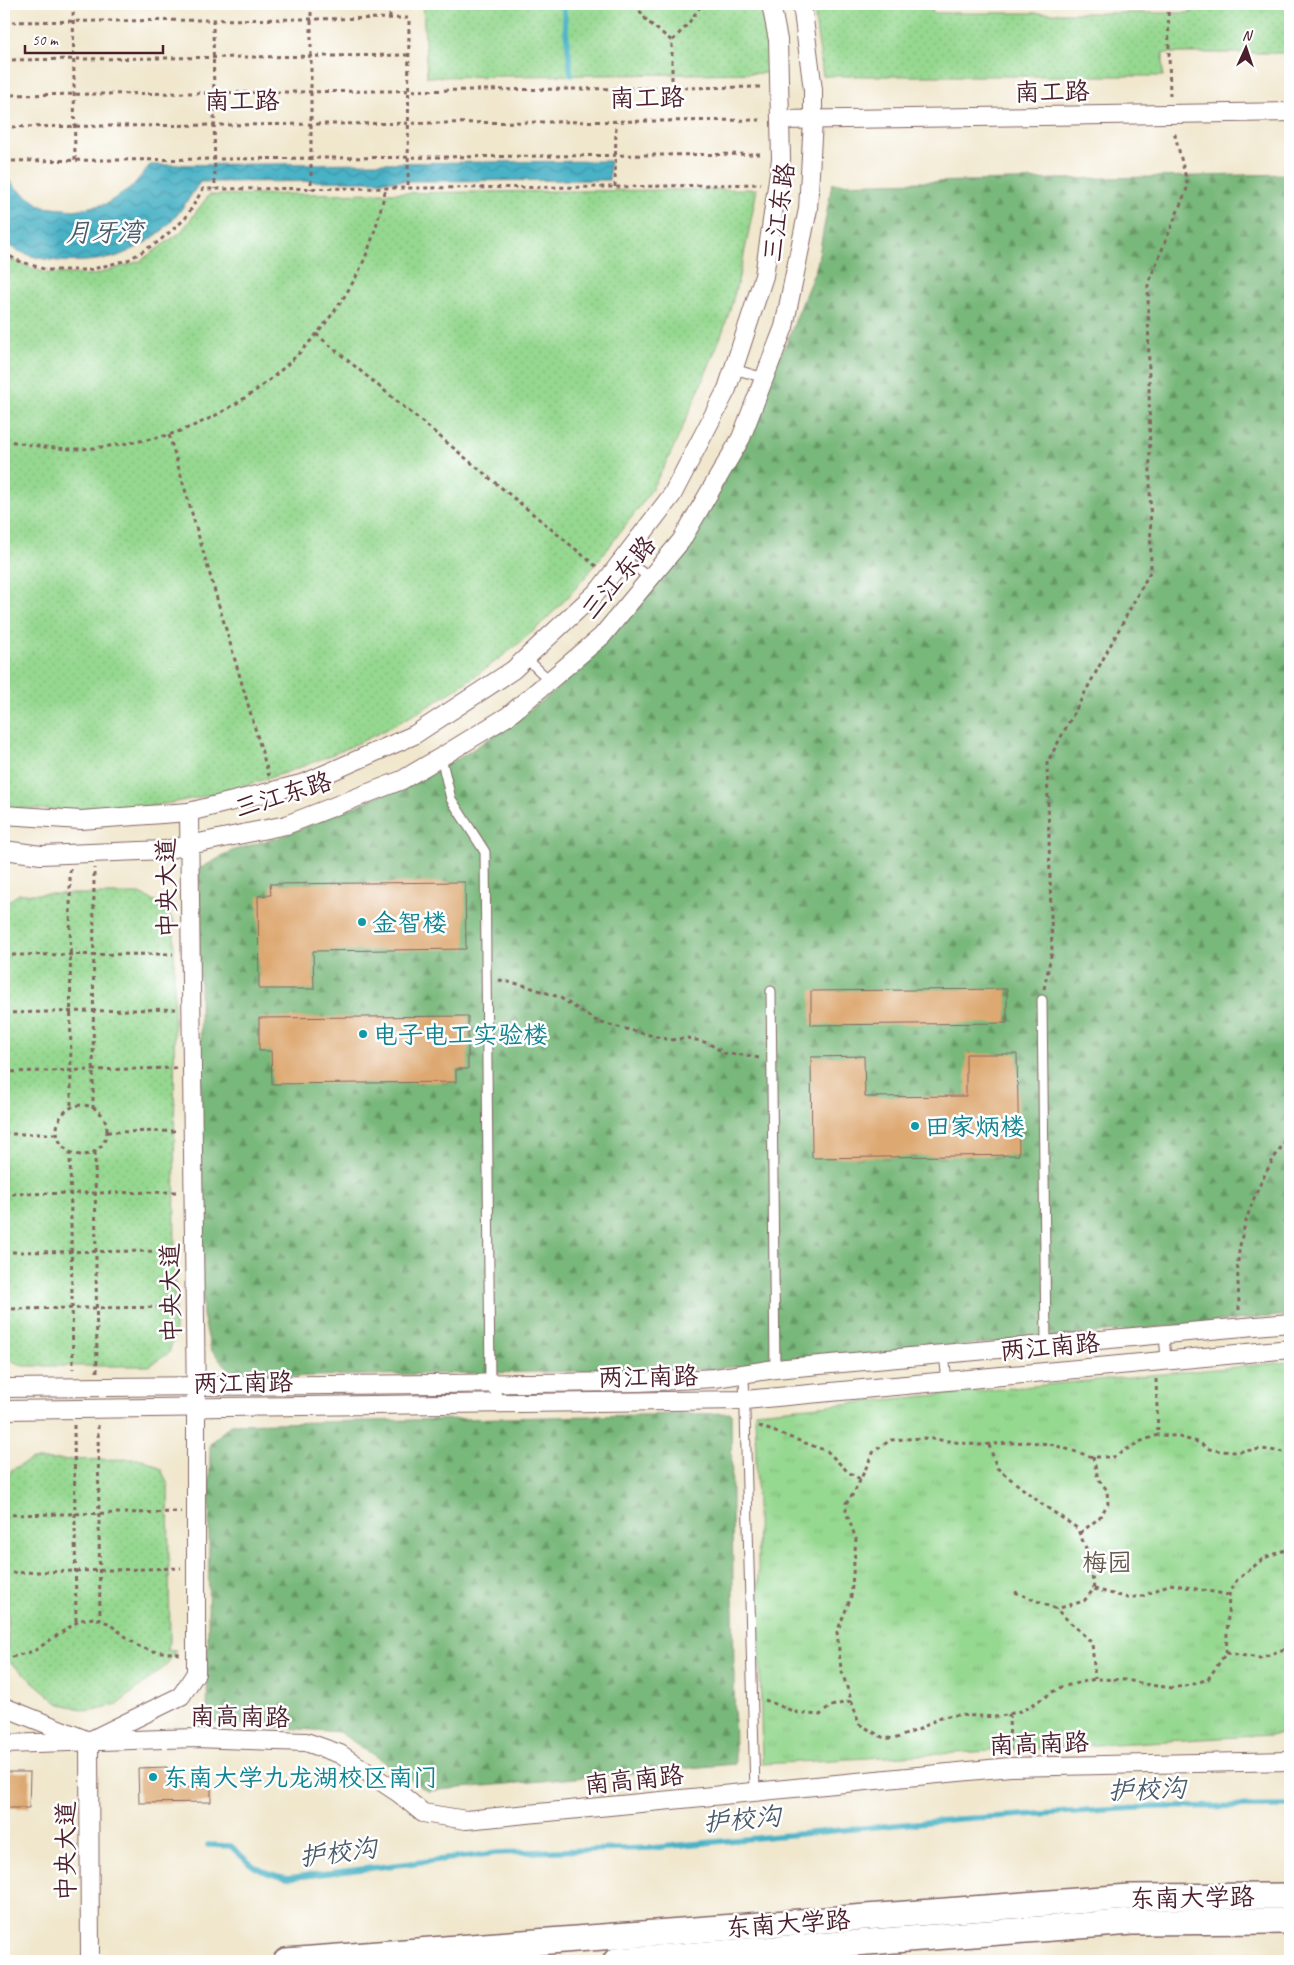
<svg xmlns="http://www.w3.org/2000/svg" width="1294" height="1965" font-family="Caveat,'LXGW WenKai TC',sans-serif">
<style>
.grass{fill:url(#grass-dots);stroke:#707c5e}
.forest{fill:url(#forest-firs);stroke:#616c52}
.park{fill:url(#park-tufts);stroke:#707c5e}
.water{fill:url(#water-waves);stroke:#496878}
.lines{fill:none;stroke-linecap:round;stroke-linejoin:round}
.stream{stroke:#48b2c6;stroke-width:5.5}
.building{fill:#dda871}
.lane-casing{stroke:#846564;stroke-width:11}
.street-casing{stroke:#846564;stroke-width:20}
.secondary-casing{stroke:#846564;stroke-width:28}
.path{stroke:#846564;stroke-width:3;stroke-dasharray:4 4;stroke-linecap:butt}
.lane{stroke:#fff;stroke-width:9}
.street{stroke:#fff;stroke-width:18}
.secondary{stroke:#fff;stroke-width:25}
.culture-dot{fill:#0f9aa8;stroke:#fff;stroke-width:2}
.labels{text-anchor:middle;stroke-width:5;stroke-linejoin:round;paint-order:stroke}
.street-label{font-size:25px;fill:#4a1f2b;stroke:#fff}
.culture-label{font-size:25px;fill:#0d838f;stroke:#fff;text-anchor:start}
.park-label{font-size:25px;fill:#605649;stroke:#fff}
.water-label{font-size:26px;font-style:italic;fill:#495a69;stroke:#fff}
</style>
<defs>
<pattern id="grass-dots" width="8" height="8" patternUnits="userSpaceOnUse" patternTransform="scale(1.25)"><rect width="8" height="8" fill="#95d890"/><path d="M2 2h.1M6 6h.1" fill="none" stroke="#82b97c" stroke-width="1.8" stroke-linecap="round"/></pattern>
<pattern id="forest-firs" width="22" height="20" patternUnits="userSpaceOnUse" patternTransform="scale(1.25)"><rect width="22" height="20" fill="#78b87a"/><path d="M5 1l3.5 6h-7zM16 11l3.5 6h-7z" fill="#649564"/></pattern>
<pattern id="park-tufts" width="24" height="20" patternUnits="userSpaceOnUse" patternTransform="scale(1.25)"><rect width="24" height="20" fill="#95d890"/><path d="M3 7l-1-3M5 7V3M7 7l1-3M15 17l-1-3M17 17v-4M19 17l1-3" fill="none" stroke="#82b97c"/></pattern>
<pattern id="water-waves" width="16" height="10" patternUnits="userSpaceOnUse" patternTransform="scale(1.25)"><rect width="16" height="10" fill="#48b2c6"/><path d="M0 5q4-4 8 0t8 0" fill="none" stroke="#3e90a1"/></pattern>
</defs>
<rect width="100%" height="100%" fill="#fff"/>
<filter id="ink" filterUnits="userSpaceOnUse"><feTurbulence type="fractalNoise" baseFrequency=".02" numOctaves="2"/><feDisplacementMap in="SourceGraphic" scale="10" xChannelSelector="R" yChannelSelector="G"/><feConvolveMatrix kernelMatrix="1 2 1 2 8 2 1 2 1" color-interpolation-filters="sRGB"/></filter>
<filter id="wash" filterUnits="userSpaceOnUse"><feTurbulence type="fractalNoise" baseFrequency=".0096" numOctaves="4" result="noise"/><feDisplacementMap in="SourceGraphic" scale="20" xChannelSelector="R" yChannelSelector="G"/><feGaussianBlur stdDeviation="1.12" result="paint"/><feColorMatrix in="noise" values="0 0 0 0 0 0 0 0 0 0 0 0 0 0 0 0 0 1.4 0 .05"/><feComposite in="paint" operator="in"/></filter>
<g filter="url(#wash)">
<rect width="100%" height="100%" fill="#f0e7cd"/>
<g class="grass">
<path d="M398,4H764L772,40L773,73L427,77L423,6L398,7Z"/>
<path d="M813,4H932V13H1190V4H1290V53H1163V76H823Z"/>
<path d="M757,189C749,230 742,270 730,310C721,339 708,368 696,396C682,429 668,463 649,493C641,506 632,517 623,528C593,570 558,612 518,644C417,725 298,779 171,803C117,813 59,811 4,807V257L45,273L94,275L140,261L181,232L209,195Z"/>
<path d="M19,894H140L163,905L174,922L175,1332L169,1353L149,1366H23L4,1357V904Z"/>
<path d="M143,1459L161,1469L168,1485L170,1642L167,1650L176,1651L167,1665L118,1704L89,1711L58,1703L4,1657L9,1649L4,1491L11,1470L31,1460Z"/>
</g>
<g class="forest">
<path d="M1290,174V1315L712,1369L257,1377L230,1370L211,1350L203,1315L199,869L234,850L283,836L356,806L458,759L510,725L555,691L603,641L663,572L787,342L817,265L832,184Z"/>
<path d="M731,1413L735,1764L427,1791L339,1732L207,1722L210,1444L231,1424Z"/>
</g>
<g class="park">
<path d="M1290,1362V1734L762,1764L755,1412Z"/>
<path d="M1290,1958V1961H1157H1158Z"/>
</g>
<path class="water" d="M610,161L609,180L200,182C189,198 179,215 165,228C152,240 132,251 115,257C109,259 102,259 96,260C64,264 32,261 4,243V174L17,189L43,207L74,210L106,204L131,188L150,165Z"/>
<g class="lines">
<g class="stream">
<path d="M563,4L571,75"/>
<path d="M208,1845L231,1846C252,1867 258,1872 287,1878L497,1853L650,1848L959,1819L1154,1807L1290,1806"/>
</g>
</g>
<g id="blocks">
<g class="building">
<path d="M465,882L466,949L313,951L314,989H259L258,896L271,895L270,884Z"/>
<path d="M1007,989V1023L811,1025V991Z"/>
<path d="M468,1016V1069H456V1082L272,1084L271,1051H259V1018Z"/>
<path d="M966,1054H1017L1019,1155L812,1158L811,1057L864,1056L865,1097L966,1096Z"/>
<path d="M167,1767V1788L211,1787V1802L139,1803L138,1768Z"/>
<path d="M4,1772H30L29,1808H4Z"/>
</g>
</g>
</g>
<g filter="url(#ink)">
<use href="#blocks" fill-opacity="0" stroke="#846564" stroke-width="1"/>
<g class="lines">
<g class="lane-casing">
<g id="lane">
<path d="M734,369L764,378"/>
<path d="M623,558L650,578"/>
<path d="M526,658L550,681"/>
<path d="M441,757L451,799L485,852L490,1383L501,1403"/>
<path d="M771,991L775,1369"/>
<path d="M1042,1000L1046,1345"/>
<path d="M1164,1334L1166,1360"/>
<path d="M944,1354L947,1381"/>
<path d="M744,1374L755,1792"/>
</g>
</g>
<g class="street-casing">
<g id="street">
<path d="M780,120L1290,112"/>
<path d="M4,815L81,820L189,812L305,783L414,735L513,670L600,589L672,495L727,389L764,276L781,159L778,40L771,4"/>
<path d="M4,850L41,855L165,850L286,825L402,780L441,757L508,716L602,636L681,541L741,438L784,327L808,209L813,120V90L802,4"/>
<path d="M4,1388L639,1382L715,1378L775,1369L1290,1323"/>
<path d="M4,1410L745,1400L1290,1349"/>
<path d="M4,1707L89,1741L181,1696L196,1673V1407L189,812"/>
<path d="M89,1741L90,1961"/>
<path d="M4,1744L196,1738L306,1742L340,1754L400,1794L423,1813L466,1820L1010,1767L1290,1761"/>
</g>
</g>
<g class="secondary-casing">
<g id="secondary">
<path d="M286,1961L1129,1897L1290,1896"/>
<path d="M616,1961L1132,1922L1290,1921"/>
</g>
</g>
<g class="path">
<path d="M73,4L75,160"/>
<path d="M311,4V189"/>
<path d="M635,4L647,21L672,41"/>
<path d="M1168,4L1170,98"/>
<path d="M390,18V4"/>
<path d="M213,20L215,189"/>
<path d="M4,22L409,18L408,188"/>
<path d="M4,60L408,55"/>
<path d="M672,88V41L688,24L702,4"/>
<path d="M4,95L762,87"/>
<path d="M4,127L763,120"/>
<path d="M4,161L763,154"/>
<path d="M615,187L616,122"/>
<path d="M4,252L16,260L47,270H89L128,260L158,242L185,219L203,189L615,187L761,184"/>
<path d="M316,334L597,567"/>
<path d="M169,435L269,776"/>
<path d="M4,440C29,445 53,449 79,449C89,449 99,447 109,446C129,443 149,440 168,435C249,410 321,345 359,271C372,245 379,216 386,188"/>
<path d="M70,869L71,1108"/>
<path d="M4,955L173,954"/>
<path d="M499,980L523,985L559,997L598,1022L670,1040L688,1038L708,1043L726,1054L745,1055L759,1058"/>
<path d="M1044,989L1052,951L1047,763L1151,570L1148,284L1188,186L1174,131"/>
<path d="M4,1013L176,1009"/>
<path d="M4,1072L176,1068"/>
<circle cx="82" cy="1130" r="25"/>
<path d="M93,1109L94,868"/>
<path d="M107,1132L177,1131"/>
<path d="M4,1134H57"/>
<path d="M70,1152L73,1369"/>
<path d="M95,1152L97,1372"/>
<path d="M4,1194L176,1192"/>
<path d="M4,1252L178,1251"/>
<path d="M4,1309L178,1307"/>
<path d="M1239,1310C1239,1294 1237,1276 1238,1260C1242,1218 1264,1168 1290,1135"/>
<path d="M1156,1379L1158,1435"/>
<path d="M74,1425L76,1622"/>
<path d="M98,1425L100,1620"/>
<path d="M759,1426L827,1451L848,1472L860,1479"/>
<path d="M989,1445L997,1468L1043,1505L1077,1528L1089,1555L1094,1589L1084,1601L1056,1609"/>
<path d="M1290,1456L1284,1452L1262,1449L1234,1452L1220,1451L1209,1449L1198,1442L1175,1436L1158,1435L1139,1442L1114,1457H1093L1050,1444L1027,1442L978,1445L925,1438L891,1440L874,1451L854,1493L846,1503V1512L856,1539L851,1597L837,1632L841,1669L859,1724L882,1737L894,1739L920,1729L941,1717L957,1715L998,1717L1024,1710L1061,1687L1095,1679L1127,1680L1149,1685L1172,1688L1191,1685L1208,1679L1226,1653L1229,1595L1236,1581L1264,1558L1290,1548"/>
<path d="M4,1515L181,1512"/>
<path d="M1080,1533L1099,1518L1108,1504L1107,1490L1098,1479L1093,1457"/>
<path d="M4,1573L181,1568"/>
<path d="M1094,1589L1128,1598L1143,1596L1170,1584L1229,1595"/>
<path d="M1015,1592L1056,1609L1092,1643L1095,1679"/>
<path d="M1226,1653L1260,1658L1290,1647"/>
<path d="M4,1659L34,1651L80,1620L94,1618L108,1623L138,1646L152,1651L180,1654"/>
<path d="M765,1700L798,1713L820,1715L831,1706L851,1701"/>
<path d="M1009,1714L1010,1750"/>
</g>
<use href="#lane" class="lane"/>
<use href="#street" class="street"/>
<use href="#secondary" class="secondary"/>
</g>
</g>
<g class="culture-dot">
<circle cx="362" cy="922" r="5"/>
<circle cx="363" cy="1034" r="5"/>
<circle cx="915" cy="1126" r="5"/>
<circle cx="153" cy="1777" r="5"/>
</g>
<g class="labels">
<g class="street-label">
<text transform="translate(1052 91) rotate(-1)" y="9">南工路</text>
<text transform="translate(647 97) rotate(-1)" y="9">南工路</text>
<text x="242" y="109">南工路</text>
<text transform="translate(778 212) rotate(-82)" y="9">三江东路</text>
<text transform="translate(618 577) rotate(-50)" y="9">三江东路</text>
<text transform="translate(283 794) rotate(-17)" y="9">三江东路</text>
<text transform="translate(166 888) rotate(-91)" y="9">中央大道</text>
<text transform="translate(170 1293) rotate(-91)" y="9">中央大道</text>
<text transform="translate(1050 1346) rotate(-5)" y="9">两江南路</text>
<text transform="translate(648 1376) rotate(-1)" y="9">两江南路</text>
<text transform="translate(243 1382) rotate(-1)" y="9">两江南路</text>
<text transform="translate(240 1716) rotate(1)" y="9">南高南路</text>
<text transform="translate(1039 1743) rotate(-2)" y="9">南高南路</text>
<text transform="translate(634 1779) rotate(-6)" y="9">南高南路</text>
<text transform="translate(65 1851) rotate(-90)" y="9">中央大道</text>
<text transform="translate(1192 1897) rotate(-1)" y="9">东南大学路</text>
<text transform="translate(788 1923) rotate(-4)" y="9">东南大学路</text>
</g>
<g class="culture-label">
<text x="372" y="931">金智楼</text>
<text x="373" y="1043">电子电工实验楼</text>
<text x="925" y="1135">田家炳楼</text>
<text x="163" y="1786">东南大学九龙湖校区南门</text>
</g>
<g class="park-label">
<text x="1107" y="1571">梅园</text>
</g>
<g class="water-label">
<text x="104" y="241">月牙湾</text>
<text transform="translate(1147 1789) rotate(-2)" y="9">护校沟</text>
<text transform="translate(742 1819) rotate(-5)" y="9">护校沟</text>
<text transform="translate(338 1852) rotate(-7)" y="9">护校沟</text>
</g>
</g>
<rect width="1294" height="1965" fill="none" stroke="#fff" stroke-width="20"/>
<g transform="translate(1246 48) rotate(3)" stroke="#ffffff" stroke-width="4" paint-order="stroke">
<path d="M0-4L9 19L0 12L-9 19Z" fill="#4a1f2b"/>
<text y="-8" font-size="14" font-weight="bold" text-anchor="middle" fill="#4a1f2b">N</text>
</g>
<path d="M25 45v8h138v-8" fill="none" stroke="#4a1f2b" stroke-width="2.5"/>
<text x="32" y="45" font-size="15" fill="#4a1f2b" stroke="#ffffff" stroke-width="4" paint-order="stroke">50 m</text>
</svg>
